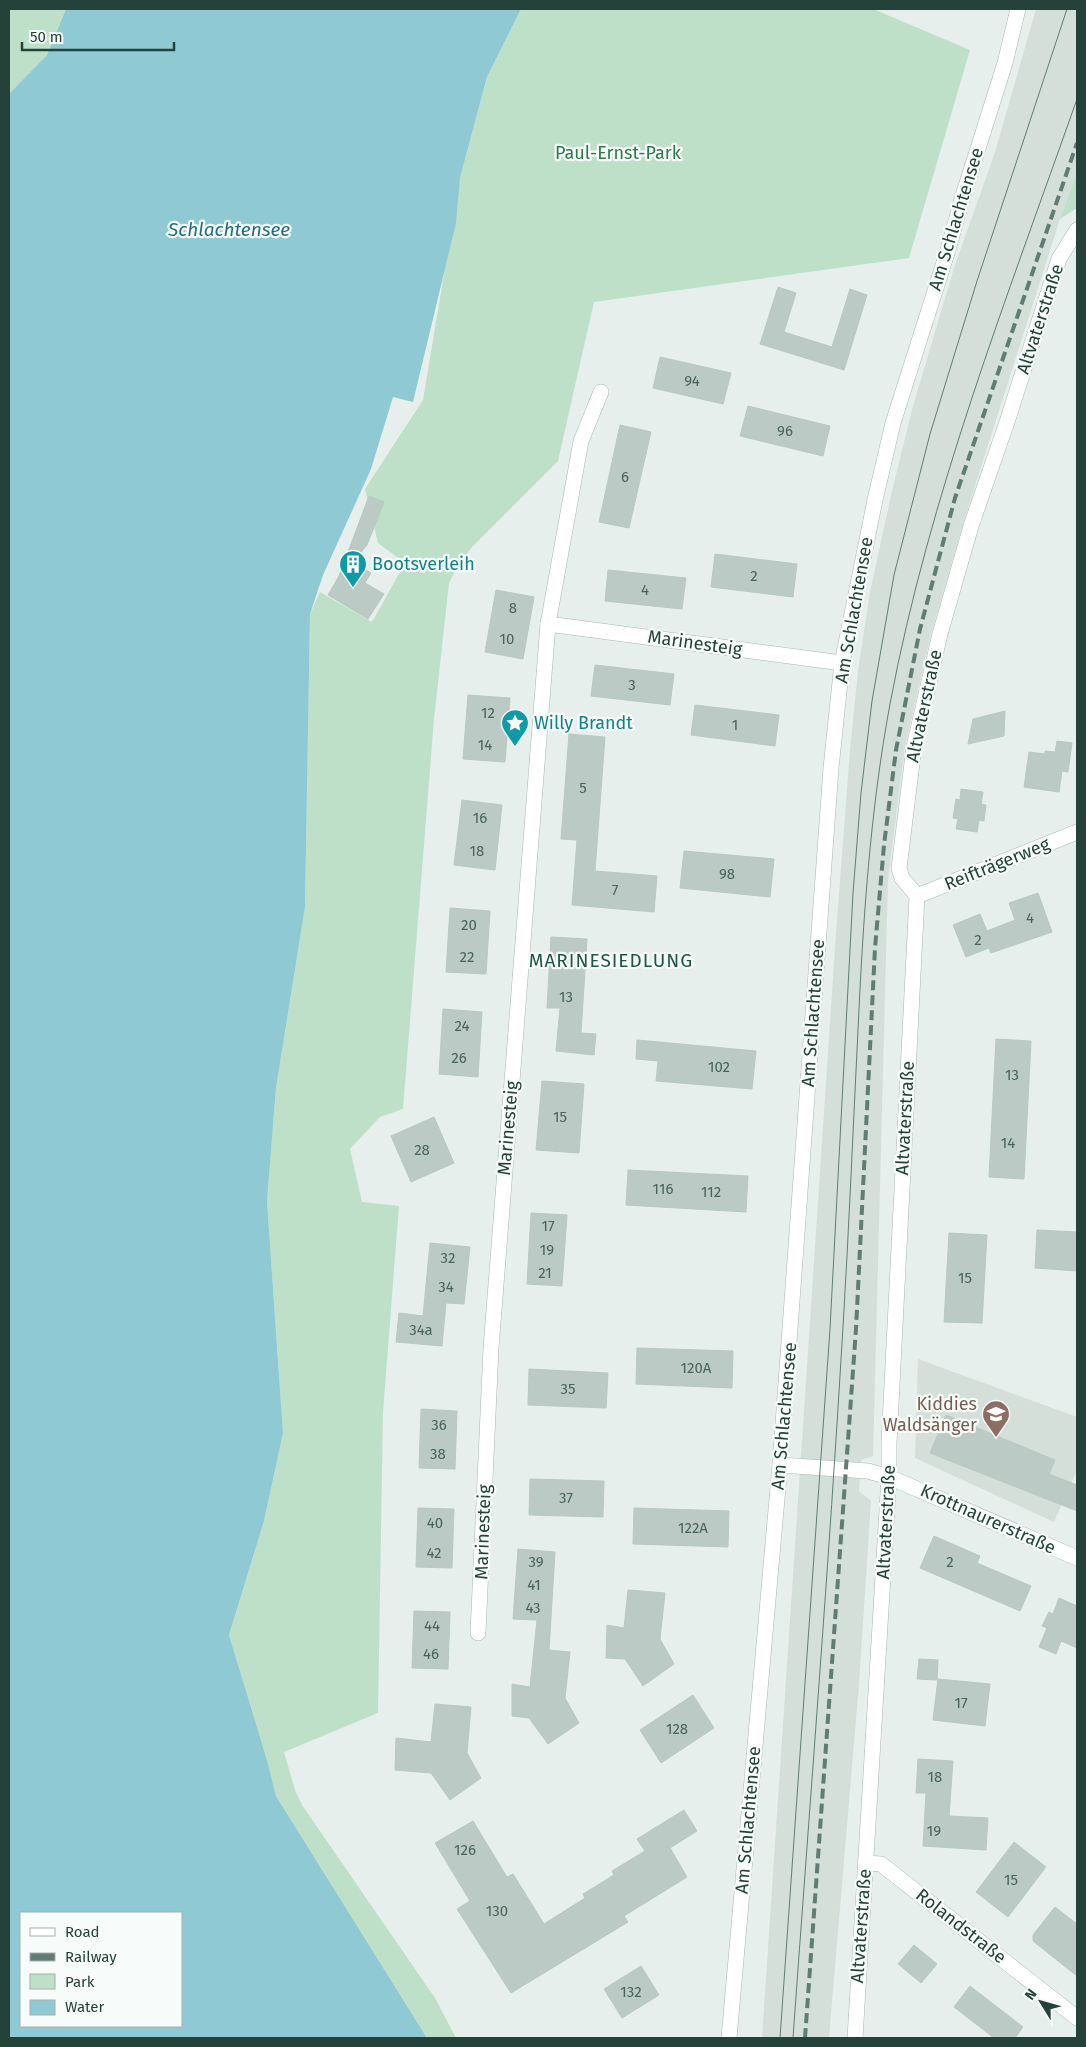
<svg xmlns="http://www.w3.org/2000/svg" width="1086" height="2047" font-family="'Fira Sans',sans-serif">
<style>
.built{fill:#d4dfda}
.green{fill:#bfe0c8}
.water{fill:#8ec9d4;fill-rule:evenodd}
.building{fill:#bbcac4;stroke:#b8c9c2}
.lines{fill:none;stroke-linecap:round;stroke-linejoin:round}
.minor-casing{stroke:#a8b8b2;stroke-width:16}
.minor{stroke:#fff;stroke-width:15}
.tram{stroke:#5f7d75;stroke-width:1}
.rail{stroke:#5f7d75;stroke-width:4;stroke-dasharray:10 5;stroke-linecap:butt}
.labels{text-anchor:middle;stroke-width:4.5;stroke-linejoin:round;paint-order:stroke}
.number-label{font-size:15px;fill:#4a645c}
.park-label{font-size:18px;fill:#2d7a4b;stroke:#f7fbf9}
.street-label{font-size:18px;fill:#24423a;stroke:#f7fbf9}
.culture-label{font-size:18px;fill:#0d838f;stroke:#f7fbf9;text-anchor:start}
.education-label{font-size:18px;fill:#785e54;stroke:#f7fbf9;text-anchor:end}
.water-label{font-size:19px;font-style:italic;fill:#1c6f80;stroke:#f7fbf9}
.neighbourhood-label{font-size:19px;letter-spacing:1px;fill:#1f5548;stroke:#f7fbf9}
</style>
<rect width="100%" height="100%" fill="#e6efeb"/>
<g class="built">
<path d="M1036,9H1077V172L1060,219L962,527L931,634L905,747L888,880L873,1456L861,1460L859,1491L871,1501L859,1684L829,2038H762L836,933L850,750L858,671L870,592L892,491L913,406L954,268L995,152Z"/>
<path d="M918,1359L1077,1417V1470L1054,1522L915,1458Z"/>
</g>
<g class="green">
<path d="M9,9H66L47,55L9,94Z"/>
<path d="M521,9H873L970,50L909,258L594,302L558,461L473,546L459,563L449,583L434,719L403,1109L380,1117L350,1149L362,1202L399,1206L383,1412L378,1713L284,1752L295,1790L302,1805L435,1998L456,2038H427L276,1796L267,1760L229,1635L264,1521L283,1433L267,1201L276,1088L305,907L310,614L320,592L372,622L405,563L378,543L365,489L423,400L460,178L487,77Z"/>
<path d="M1077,172V208L1060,219Z"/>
</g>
<path class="water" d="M66,9H521L487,77L460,178L456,223L413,402L393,397L371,469L323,575L310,614L305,907L276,1088L267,1201L283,1433L264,1521L229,1635L267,1760L276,1796L427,2038H9V94L47,55ZM21,1913H181V2026H21Z"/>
<g class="building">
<path d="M778,287L796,293L784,332L832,347L850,289L867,295L844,370L760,344Z"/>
<path d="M660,357L731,373L723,404L653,388Z"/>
<path d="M748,406L830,426L823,456L740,436Z"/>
<path d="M620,425L651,432L629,528L599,522Z"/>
<path d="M369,496L384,502L367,545L353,562L371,573L365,583L384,594L368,619L328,595L339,576Z"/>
<path d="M715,554L797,564L793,597L711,587Z"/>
<path d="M608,570L686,578L682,609L605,601Z"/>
<path d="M496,590L534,597L523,659L485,652Z"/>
<path d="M595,665L674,674L670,705L591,696Z"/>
<path d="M468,695L510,698L505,762L463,759Z"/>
<path d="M695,705L779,715L775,746L691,735Z"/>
<path d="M1005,711L1004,736L968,744L973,719Z"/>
<path d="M569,734L605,737L595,871L657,876L654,912L572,905L577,840L561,839Z"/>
<path d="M1057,741L1072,743L1068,772L1062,771L1059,792L1024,787L1029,752L1045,754V751L1055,752Z"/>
<path d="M961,789L983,792L981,804L986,805L984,821L979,820L977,832L956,829L958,819L953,818L956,799L960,800Z"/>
<path d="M462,800L502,805L495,870L454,865Z"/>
<path d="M684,851L774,859L770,897L680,888Z"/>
<path d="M1038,893L1052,932L991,953L989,948L966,957L953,925L980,914L987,931L1015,920L1009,903Z"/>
<path d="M450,908L490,911L486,974L446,972Z"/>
<path d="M551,937L587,939L581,1033L596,1034L594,1055L556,1051L560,1008H547Z"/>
<path d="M443,1009L482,1012L478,1077L439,1074Z"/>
<path d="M996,1039L1031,1041L1024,1179L989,1177Z"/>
<path d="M637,1040L756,1051L752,1089L656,1081L658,1061L636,1059Z"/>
<path d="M542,1081L584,1084L579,1153L536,1150Z"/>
<path d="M434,1117L454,1163L411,1182L391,1136Z"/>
<path d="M628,1170L748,1176L746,1212L626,1205Z"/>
<path d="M531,1213L567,1215L562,1286L527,1284Z"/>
<path d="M1037,1230L1077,1232V1271L1035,1268Z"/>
<path d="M949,1233L987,1235L982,1323L944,1322Z"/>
<path d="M430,1243L470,1247L464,1304L446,1303L442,1346L396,1342L399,1313L423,1316Z"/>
<path d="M637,1348L733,1351L732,1388L636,1384Z"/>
<path d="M529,1369L608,1373L606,1408L528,1405Z"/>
<path d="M421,1409L457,1411L455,1469L419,1468Z"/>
<path d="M946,1415L1055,1460L1049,1474L1077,1485V1511L930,1453Z"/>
<path d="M530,1479L604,1481L603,1517L529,1515Z"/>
<path d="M418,1508L454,1509L452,1568L416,1567Z"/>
<path d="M634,1508L729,1511L728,1547L633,1544Z"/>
<path d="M934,1536L980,1556L977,1563L1031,1586L1020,1611L920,1568Z"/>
<path d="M518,1549L555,1552L549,1650L570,1652L565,1698L579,1723L548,1744L529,1718L512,1716V1684L530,1687L537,1620L513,1619Z"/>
<path d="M628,1590L665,1593L660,1639L674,1664L643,1686L625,1659L606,1658L607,1625L624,1628Z"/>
<path d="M1059,1598L1077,1606V1648L1061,1641L1056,1654L1039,1647L1047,1628L1042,1626L1049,1612L1053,1614Z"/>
<path d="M414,1611L450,1612L448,1669L412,1668Z"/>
<path d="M919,1659L938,1660L937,1680L917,1679Z"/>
<path d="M938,1679L990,1684L985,1726L933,1720Z"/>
<path d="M693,1695L714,1728L661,1763L640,1730Z"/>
<path d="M435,1704L471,1707L467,1753L481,1778L450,1800L431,1773L395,1770L396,1738L431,1742Z"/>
<path d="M918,1759L953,1761L949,1816L988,1818L986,1850L923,1846L926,1793H916Z"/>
<path d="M684,1810L697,1831L670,1848L687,1877L624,1916L628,1922L511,1993L457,1909L470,1901L435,1843L473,1821L507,1877L513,1874L544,1924L585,1898L583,1894L614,1875L612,1871L645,1851L637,1839Z"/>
<path d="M1014,1842L1046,1867L1008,1917L976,1892Z"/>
<path d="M1055,1907L1077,1924V1976L1033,1941V1935Z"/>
<path d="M914,1945L937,1964L921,1983L898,1964Z"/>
<path d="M641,1966L659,1995L622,2018L604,1989Z"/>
<path d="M970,1986L1023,2027L1015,2038H994L954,2007Z"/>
</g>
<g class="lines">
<g class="minor-casing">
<g id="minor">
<path d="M548,624L842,663"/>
<path d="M917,896L1077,832"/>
<path d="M780,1465L868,1471L889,1477L1077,1558"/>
<path d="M478,1633L491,1348L548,624L581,441L601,392"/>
<path d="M865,1863L881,1864L1077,2018"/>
<path d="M729,2038L780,1465L831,768L842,663L875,500L893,423L948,250L962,199L1005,63L1018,9"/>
<path d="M855,2038L889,1477V1443L917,896L902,878L899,868L914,747L940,634L971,526L1007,422L1059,259L1077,230"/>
</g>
</g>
<use href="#minor" class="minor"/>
<g class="tram">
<path d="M780,2038L830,1329L853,893L861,793L872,701L894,575L930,434L977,281L1067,9"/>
<path d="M793,2038C810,1801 829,1564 843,1327C849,1228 853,1129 858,1030C863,921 870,812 890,704C929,496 1007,298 1077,99"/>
</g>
<path class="rail" d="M805,2038L856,1329L875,948L884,845L896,750L920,629L955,498L1077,143"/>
</g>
<defs>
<g id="building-pin" transform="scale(1.4375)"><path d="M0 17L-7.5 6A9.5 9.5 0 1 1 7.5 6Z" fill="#0f9aa8" stroke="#f7fbf9"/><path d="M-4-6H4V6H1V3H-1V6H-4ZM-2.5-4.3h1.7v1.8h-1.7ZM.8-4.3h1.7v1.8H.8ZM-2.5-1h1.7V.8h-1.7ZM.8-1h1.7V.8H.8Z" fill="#fff"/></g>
<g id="sight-pin" transform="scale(1.4375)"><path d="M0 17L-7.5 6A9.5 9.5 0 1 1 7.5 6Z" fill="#0f9aa8" stroke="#f7fbf9"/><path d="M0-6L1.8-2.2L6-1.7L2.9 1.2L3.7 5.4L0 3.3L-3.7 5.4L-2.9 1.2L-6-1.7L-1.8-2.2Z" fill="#fff"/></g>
<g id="school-pin" transform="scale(1.4375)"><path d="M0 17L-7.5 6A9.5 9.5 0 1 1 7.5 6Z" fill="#8d6e63" stroke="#f7fbf9"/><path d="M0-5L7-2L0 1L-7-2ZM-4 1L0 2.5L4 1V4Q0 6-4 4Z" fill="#fff"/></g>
</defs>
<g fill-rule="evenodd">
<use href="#building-pin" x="353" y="564"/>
<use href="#sight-pin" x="515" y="723"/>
<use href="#school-pin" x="996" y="1414"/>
</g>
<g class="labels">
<g class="number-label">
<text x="692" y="386">94</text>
<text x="785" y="436">96</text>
<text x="625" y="482">6</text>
<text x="754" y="581">2</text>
<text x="645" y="595">4</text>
<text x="513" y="613">8</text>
<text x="507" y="644">10</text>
<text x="632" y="690">3</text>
<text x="488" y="718">12</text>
<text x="735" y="730">1</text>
<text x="485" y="750">14</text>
<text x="583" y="793">5</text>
<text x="480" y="823">16</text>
<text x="477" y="856">18</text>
<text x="727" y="879">98</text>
<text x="615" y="895">7</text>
<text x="1030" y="923">4</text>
<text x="469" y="930">20</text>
<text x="978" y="945">2</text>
<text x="467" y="962">22</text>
<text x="566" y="1002">13</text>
<text x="462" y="1031">24</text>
<text x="459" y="1063">26</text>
<text x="719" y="1072">102</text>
<text x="1012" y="1080">13</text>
<text x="560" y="1122">15</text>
<text x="1008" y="1148">14</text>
<text x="422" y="1155">28</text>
<text x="663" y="1194">116</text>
<text x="711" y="1197">112</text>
<text x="548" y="1231">17</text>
<text x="547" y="1255">19</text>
<text x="448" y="1263">32</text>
<text x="545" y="1278">21</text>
<text x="965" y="1283">15</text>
<text x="446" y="1292">34</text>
<text x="421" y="1335">34a</text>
<text x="696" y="1373">120A</text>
<text x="568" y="1394">35</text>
<text x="439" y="1430">36</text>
<text x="438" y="1459">38</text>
<text x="566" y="1503">37</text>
<text x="435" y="1528">40</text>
<text x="693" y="1533">122A</text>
<text x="434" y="1558">42</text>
<text x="536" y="1567">39</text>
<text x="950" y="1567">2</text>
<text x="534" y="1590">41</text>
<text x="533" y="1613">43</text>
<text x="432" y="1631">44</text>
<text x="431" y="1659">46</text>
<text x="961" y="1708">17</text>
<text x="677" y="1734">128</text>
<text x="935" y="1782">18</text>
<text x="934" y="1836">19</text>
<text x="465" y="1855">126</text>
<text x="1011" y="1885">15</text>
<text x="497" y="1916">130</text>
<text x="631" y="1997">132</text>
</g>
<g class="park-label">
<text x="618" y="159">Paul-Ernst-Park</text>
</g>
<g class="street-label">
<text transform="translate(956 219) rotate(-73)" y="6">Am Schlachtensee</text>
<text transform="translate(1040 319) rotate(-72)" y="6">Altvaterstraße</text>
<text transform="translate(854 610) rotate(-80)" y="6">Am Schlachtensee</text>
<text transform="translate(695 643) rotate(8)" y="6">Marinesteig</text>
<text transform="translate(924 706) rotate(-78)" y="6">Altvaterstraße</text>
<text transform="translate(997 864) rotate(-22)" y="6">Reifträgerweg</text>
<text transform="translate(813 1013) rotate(-86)" y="6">Am Schlachtensee</text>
<text transform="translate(905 1118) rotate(-87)" y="6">Altvaterstraße</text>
<text transform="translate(508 1128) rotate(-85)" y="6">Marinesteig</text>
<text transform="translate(784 1416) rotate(-85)" y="6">Am Schlachtensee</text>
<text transform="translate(988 1519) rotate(24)" y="6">Krottnaurerstraße</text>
<text transform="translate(886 1522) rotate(-87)" y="6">Altvaterstraße</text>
<text transform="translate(483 1532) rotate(-88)" y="6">Marinesteig</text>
<text transform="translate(748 1820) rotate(-85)" y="6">Am Schlachtensee</text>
<text transform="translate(861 1926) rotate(-86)" y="6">Altvaterstraße</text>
<text transform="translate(961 1926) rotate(38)" y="6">Rolandstraße</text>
</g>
<g class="culture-label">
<text x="372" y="570">Bootsverleih</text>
<text x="534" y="729">Willy Brandt</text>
</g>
<g class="education-label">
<text x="977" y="1410">Kiddies<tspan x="977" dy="21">Waldsänger</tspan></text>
</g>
<g class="water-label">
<text x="229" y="236">Schlachtensee</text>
</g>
<g class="neighbourhood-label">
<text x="611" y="967">MARINESIEDLUNG</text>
</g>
</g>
<rect width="1086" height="2047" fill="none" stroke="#24423a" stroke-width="20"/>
<rect x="20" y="1912" width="162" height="115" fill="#f7fbf9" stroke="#a3b1ad"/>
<rect x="30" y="1928" width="25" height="8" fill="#ffffff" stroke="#a3b1ad"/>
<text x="65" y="1937" font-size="15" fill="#24423a">Road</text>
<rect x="30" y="1953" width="25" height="8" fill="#5f7d75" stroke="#a3b1ad"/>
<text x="65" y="1962" font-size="15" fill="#24423a">Railway</text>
<rect x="30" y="1974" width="25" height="15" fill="#bfe0c8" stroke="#a3b1ad"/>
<text x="65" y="1987" font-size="15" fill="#24423a">Park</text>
<rect x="30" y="2000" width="25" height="15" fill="#8ec9d4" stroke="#a3b1ad"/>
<text x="65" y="2012" font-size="15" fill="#24423a">Water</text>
<g transform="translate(1041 2002) rotate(307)" stroke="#f7fbf9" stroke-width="4" paint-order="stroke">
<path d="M0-4L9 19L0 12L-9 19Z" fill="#24423a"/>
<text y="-8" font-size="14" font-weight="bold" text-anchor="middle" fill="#24423a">N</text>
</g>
<path d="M22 42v8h152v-8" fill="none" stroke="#24423a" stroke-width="2.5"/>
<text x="30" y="42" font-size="15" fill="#24423a" stroke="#f7fbf9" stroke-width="4" paint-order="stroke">50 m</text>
</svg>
